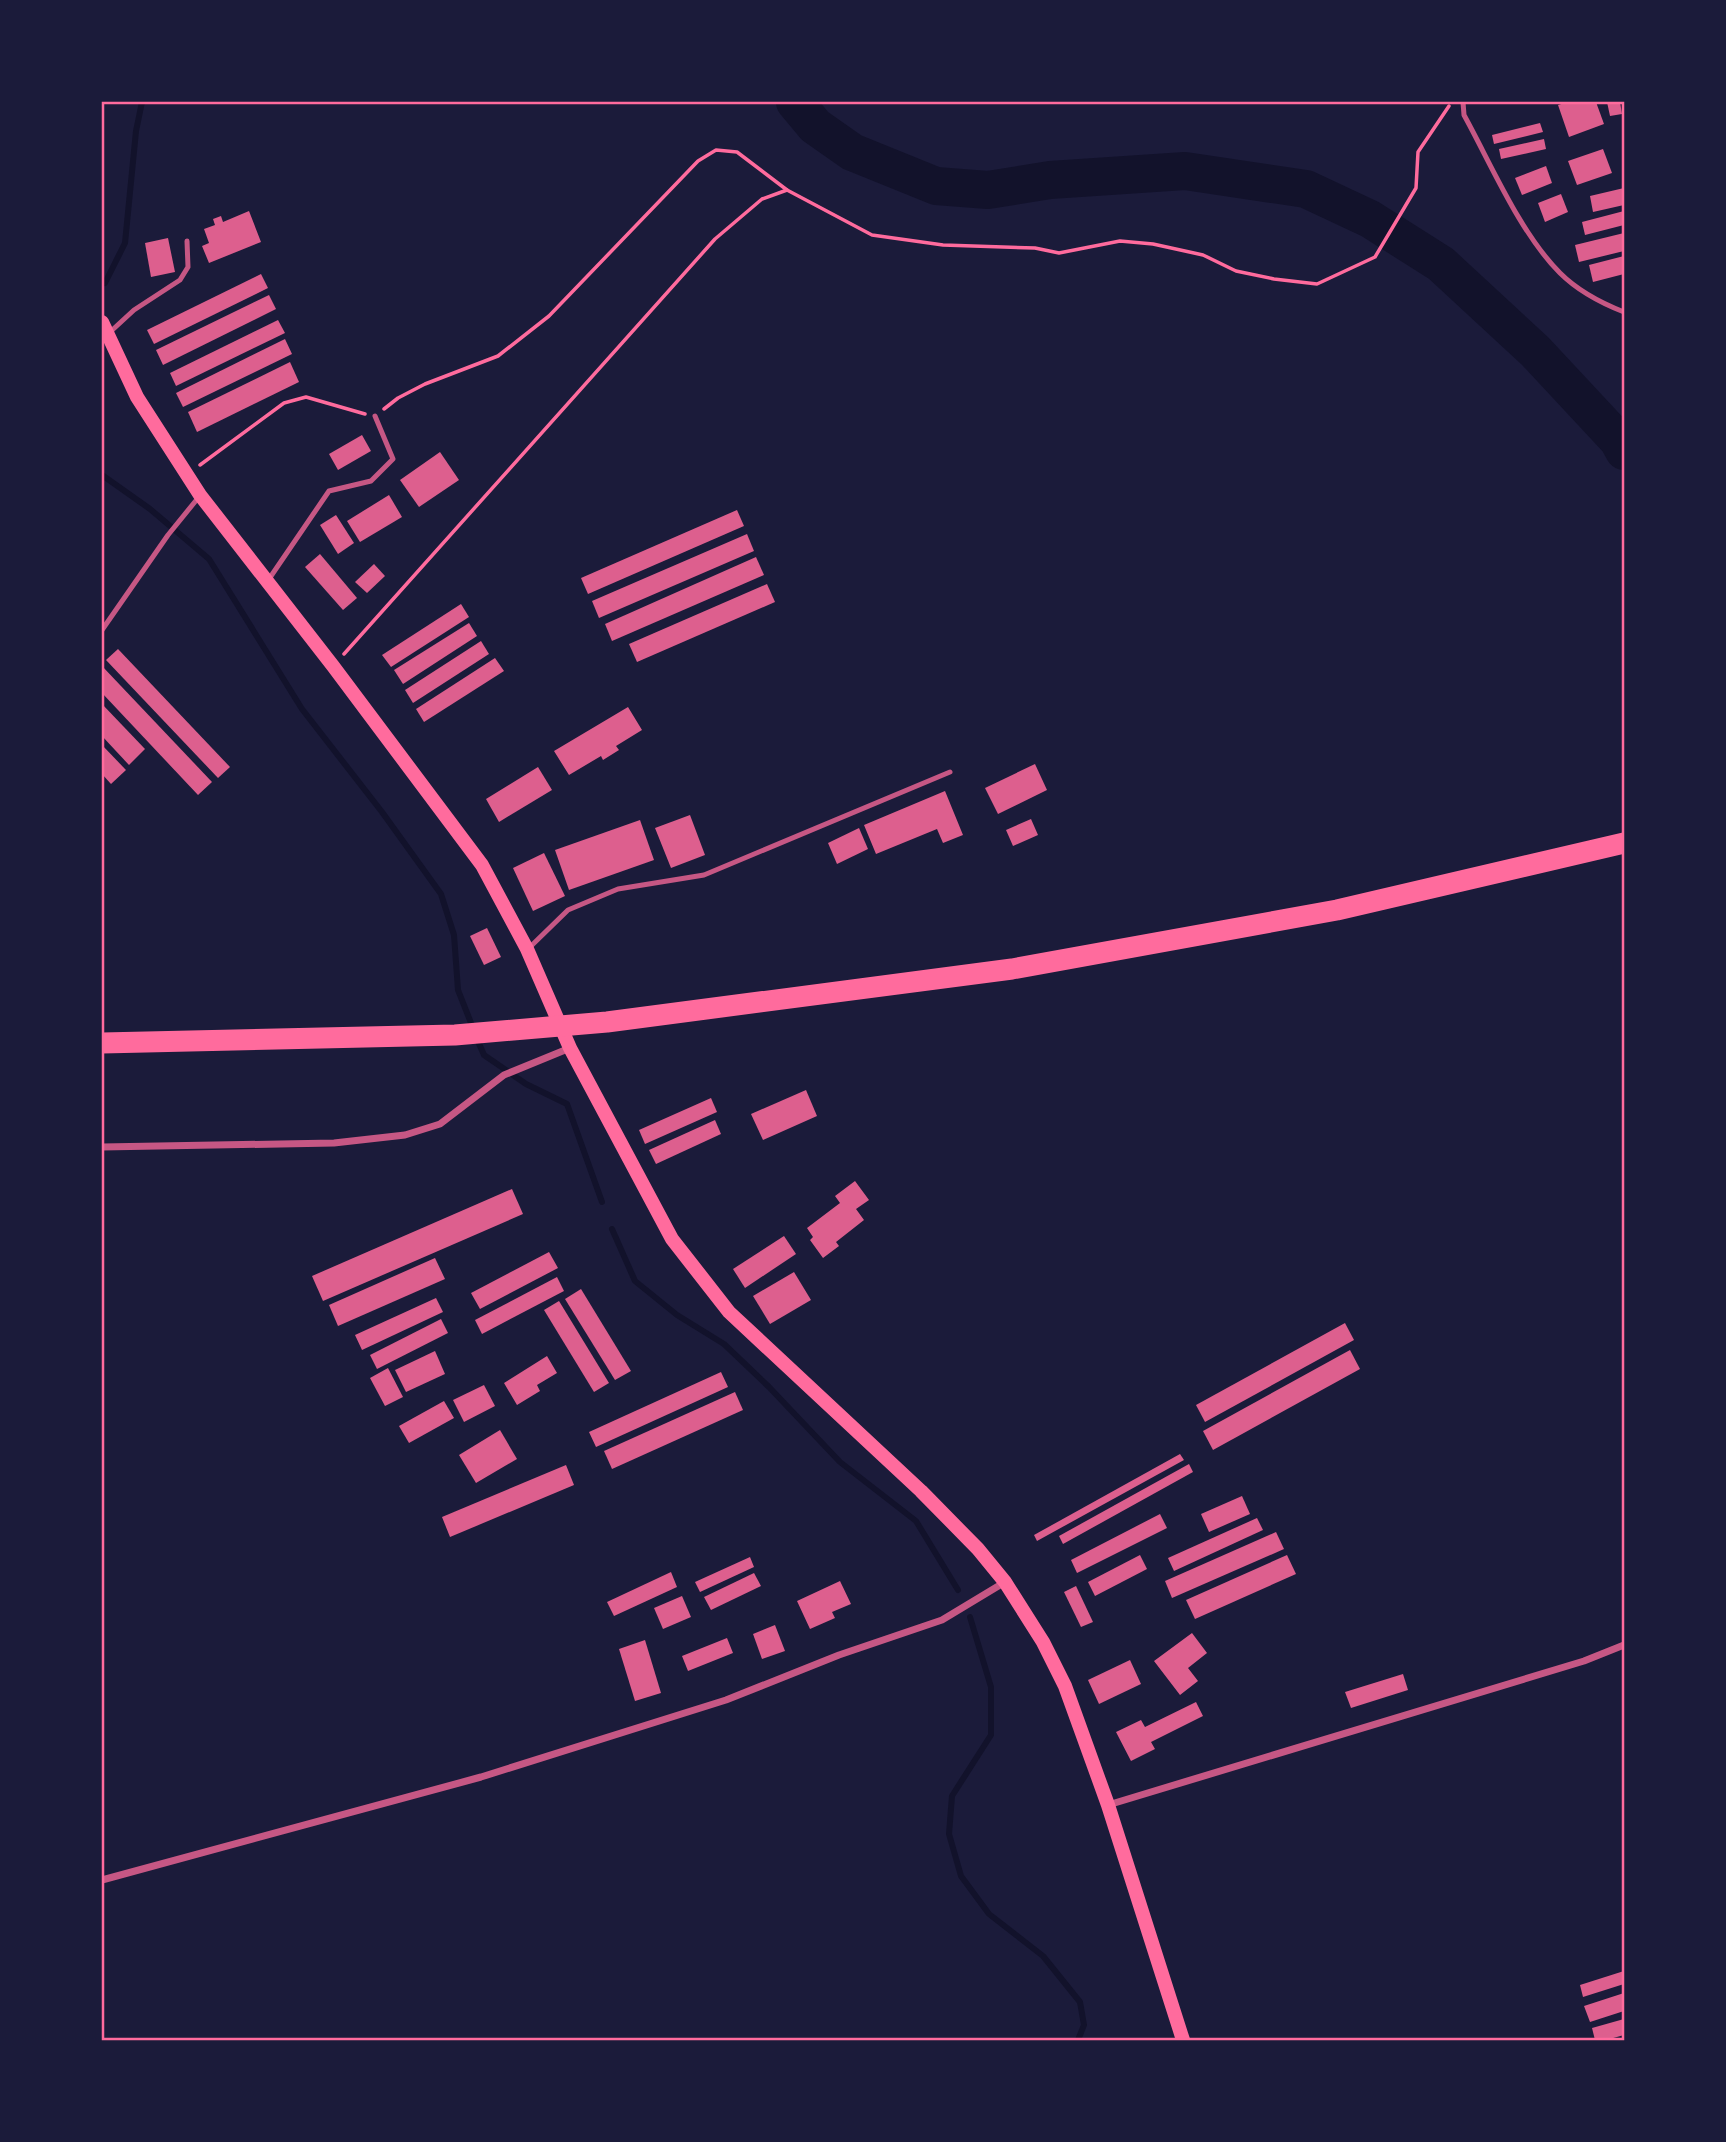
<svg xmlns="http://www.w3.org/2000/svg" width="1726" height="2142" font-family="'Sofia Sans Condensed',sans-serif">
<style>
.lines{fill:none;stroke-linecap:round;stroke-linejoin:round}
.stream{stroke:#12122b;stroke-width:6}
.river{stroke:#12122b;stroke-width:38}
.building{fill:#dd5f8e}
.path{stroke:#ff6b9d;stroke-width:3.5}
.service{stroke:#c65784;stroke-width:5}
.minor{stroke:#c65784;stroke-width:7}
.secondary{stroke:#ff6b9d;stroke-width:14}
.motorway{stroke:#ff6b9d;stroke-width:21}
.neatline{fill:none;stroke:#ff6b9d;stroke-width:2.5}
</style>
<rect width="100%" height="100%" fill="#1b1b3a"/>
<g class="lines">
<g class="stream">
<path d="M105,283L125,243L136,131L142,102"/>
<path d="M102,475L150,509L209,559L302,709L382,812L441,894L454,935L458,990L473,1028"/>
<path d="M477,1039L484,1055L526,1084L567,1104L602,1202"/>
<path d="M612,1229L635,1281L677,1315L724,1344L769,1387L840,1462L916,1521L958,1590"/>
<path d="M970,1617L991,1687V1735L952,1796L949,1834L961,1876L989,1914L1043,1956L1080,2002L1084,2025L1078,2040"/>
</g>
<path class="river" d="M795,102L815,126L852,152L936,186L988,190L1050,180L1185,171L1306,189L1370,219L1441,264L1535,351L1618,440L1624,451"/>
</g>
<g class="building">
<path d="M1568,102H1596L1604,124L1569,137L1558,105Z"/>
<path d="M1607,102H1620L1622,114L1610,116Z"/>
<path d="M1540,123L1543,132L1494,144L1492,135Z"/>
<path d="M1544,139L1546,149L1501,159L1499,149Z"/>
<path d="M1603,149L1612,173L1577,185L1568,161Z"/>
<path d="M1546,166L1552,183L1522,195L1515,178Z"/>
<path d="M1624,188V205L1593,212L1590,196Z"/>
<path d="M1561,194L1568,212L1545,222L1538,203Z"/>
<path d="M249,211L261,242L209,263L202,246L209,243L204,229L215,225L213,219L221,216L223,222Z"/>
<path d="M1624,211V225L1585,235L1582,222Z"/>
<path d="M1624,233V251L1579,262L1575,245Z"/>
<path d="M168,238L175,272L151,277L145,243Z"/>
<path d="M1624,256V274L1593,282L1589,265Z"/>
<path d="M261,274L268,288L154,344L147,330Z"/>
<path d="M269,295L276,309L163,365L156,350Z"/>
<path d="M278,320L285,333L176,386L170,373Z"/>
<path d="M285,339L292,354L183,407L176,393Z"/>
<path d="M290,362L299,382L197,432L188,412Z"/>
<path d="M362,435L371,451L338,470L329,454Z"/>
<path d="M440,452L459,480L419,507L400,480Z"/>
<path d="M389,495L402,517L360,542L347,521Z"/>
<path d="M737,510L744,526L588,594L581,578Z"/>
<path d="M336,515L354,543L338,554L320,525Z"/>
<path d="M747,534L754,551L599,618L592,601Z"/>
<path d="M320,554L357,598L343,610L305,567Z"/>
<path d="M756,557L764,575L612,641L605,624Z"/>
<path d="M374,564L385,576L367,593L355,582Z"/>
<path d="M767,584L775,602L637,662L629,644Z"/>
<path d="M461,604L469,617L391,667L382,655Z"/>
<path d="M469,623L477,636L403,684L394,670Z"/>
<path d="M481,641L489,654L413,703L405,690Z"/>
<path d="M118,649L230,767L218,778L106,660Z"/>
<path d="M495,658L504,671L424,722L416,709Z"/>
<path d="M102,666L212,782L198,795L102,693Z"/>
<path d="M102,704L145,749L129,765L102,736Z"/>
<path d="M628,707L642,730L616,746L619,750L603,760L601,756L569,775L554,751Z"/>
<path d="M102,745L126,770L111,784L102,774Z"/>
<path d="M1035,764L1047,790L998,814L985,788Z"/>
<path d="M538,767L552,790L499,822L486,799Z"/>
<path d="M945,791L963,835L943,843L937,829L876,854L864,825Z"/>
<path d="M690,815L705,855L671,868L655,828Z"/>
<path d="M1031,819L1038,835L1013,846L1006,830Z"/>
<path d="M640,820L654,860L569,890L555,850Z"/>
<path d="M859,828L868,849L837,864L828,843Z"/>
<path d="M544,853L565,896L533,911L513,868Z"/>
<path d="M487,928L501,957L484,965L470,936Z"/>
<path d="M806,1090L817,1116L763,1140L751,1114Z"/>
<path d="M711,1098L717,1112L645,1144L639,1130Z"/>
<path d="M715,1120L721,1134L656,1164L649,1150Z"/>
<path d="M855,1181L869,1200L856,1209L864,1220L836,1242L839,1246L823,1258L810,1240L813,1237L807,1228L840,1203L835,1196Z"/>
<path d="M512,1189L523,1214L323,1301L312,1276Z"/>
<path d="M784,1236L796,1254L745,1288L733,1269Z"/>
<path d="M549,1252L558,1268L480,1309L471,1293Z"/>
<path d="M435,1258L445,1279L338,1326L329,1305Z"/>
<path d="M794,1272L811,1300L770,1324L753,1296Z"/>
<path d="M557,1277L564,1291L482,1334L475,1320Z"/>
<path d="M581,1289L631,1371L615,1380L565,1299Z"/>
<path d="M436,1298L443,1312L362,1350L355,1335Z"/>
<path d="M559,1301L609,1383L594,1392L544,1310Z"/>
<path d="M441,1319L448,1333L377,1369L370,1355Z"/>
<path d="M1345,1323L1354,1340L1205,1422L1196,1405Z"/>
<path d="M1350,1350L1360,1369L1213,1450L1203,1431Z"/>
<path d="M435,1351L445,1374L406,1392L395,1370Z"/>
<path d="M547,1356L557,1373L537,1385L540,1391L517,1405L504,1383Z"/>
<path d="M388,1368L403,1397L385,1406L370,1378Z"/>
<path d="M721,1372L728,1387L596,1447L589,1432Z"/>
<path d="M484,1385L495,1406L464,1422L453,1400Z"/>
<path d="M735,1392L743,1410L612,1469L604,1451Z"/>
<path d="M444,1401L454,1418L409,1443L399,1426Z"/>
<path d="M500,1430L517,1459L476,1483L459,1455Z"/>
<path d="M1180,1454L1184,1460L1037,1541L1034,1535Z"/>
<path d="M1189,1464L1193,1472L1063,1544L1059,1536Z"/>
<path d="M566,1465L574,1485L450,1537L442,1517Z"/>
<path d="M1242,1496L1250,1514L1209,1532L1201,1514Z"/>
<path d="M1160,1514L1167,1528L1077,1573L1071,1560Z"/>
<path d="M1257,1518L1263,1530L1174,1571L1168,1558Z"/>
<path d="M1276,1532L1284,1549L1172,1598L1165,1581Z"/>
<path d="M1140,1555L1147,1569L1095,1596L1088,1582Z"/>
<path d="M1287,1555L1296,1574L1195,1619L1186,1600Z"/>
<path d="M750,1557L754,1567L700,1592L695,1582Z"/>
<path d="M671,1572L677,1587L614,1616L607,1602Z"/>
<path d="M754,1573L761,1586L711,1610L704,1597Z"/>
<path d="M840,1581L851,1604L832,1612L835,1618L810,1629L797,1601Z"/>
<path d="M1076,1586L1093,1622L1081,1627L1064,1592Z"/>
<path d="M682,1596L691,1617L663,1629L654,1608Z"/>
<path d="M775,1625L785,1651L762,1659L753,1634Z"/>
<path d="M1192,1633L1207,1653L1188,1668L1198,1681L1180,1695L1154,1661Z"/>
<path d="M727,1638L733,1653L688,1671L682,1656Z"/>
<path d="M645,1640L661,1693L635,1701L619,1649Z"/>
<path d="M1130,1660L1141,1684L1099,1704L1088,1680Z"/>
<path d="M1403,1674L1408,1690L1351,1708L1345,1692Z"/>
<path d="M1196,1702L1203,1716L1151,1742L1155,1749L1131,1761L1116,1732L1141,1720L1145,1727Z"/>
<path d="M1624,1971V1984L1583,1997L1580,1985Z"/>
<path d="M1624,1993V2011L1590,2022L1584,2006Z"/>
<path d="M1624,2019V2035L1606,2040H1595L1592,2028Z"/>
</g>
<g class="lines">
<g class="path">
<path d="M384,409L398,398L425,384L498,356L549,316L698,161L716,150L737,152L787,190"/>
<path d="M200,465L284,403L306,397L365,414"/>
<path d="M344,654L715,239L762,199L787,190L872,235L943,245L1035,248L1059,253L1120,241L1153,244L1203,255L1236,271L1274,279L1317,284L1375,257L1416,188L1418,152L1449,106"/>
</g>
<g class="service">
<path d="M1463,102L1464,115C1491,164 1520,233 1560,273C1578,291 1601,303 1624,312"/>
<path d="M109,333L134,310L180,280L188,267L187,241"/>
<path d="M269,579L329,491L371,481L393,459L375,416"/>
<path d="M102,630L168,535L198,498"/>
<path d="M529,948L568,910L618,889L704,875L950,772"/>
</g>
<g class="minor">
<path d="M102,1147L334,1143L405,1135L440,1124L504,1075L570,1048"/>
<path d="M1108,1805L1584,1661L1624,1645"/>
<path d="M102,1880L481,1777L726,1700L839,1655L942,1620L1005,1582"/>
</g>
<path class="secondary" d="M102,322L137,397L200,495L333,666L482,865L527,949L570,1048L672,1239L729,1312L921,1491L978,1549L1005,1582L1043,1642L1065,1686L1108,1805L1183,2040"/>
<path class="motorway" d="M102,1043L455,1035L607,1022L1012,969L1337,910L1624,843"/>
</g>
<rect width="1726" height="2142" fill="none" stroke="#1b1b3a" stroke-width="206"/>
<rect x="103" y="103" width="1520" height="1936" class="neatline"/>
</svg>
